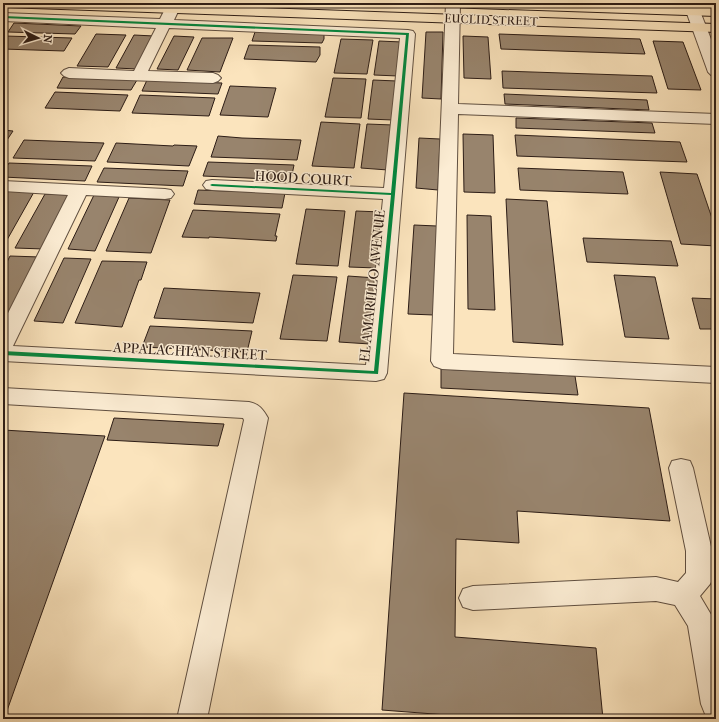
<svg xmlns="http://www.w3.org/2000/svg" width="719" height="722" font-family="'IM FELL French Canon',serif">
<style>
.building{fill:#98846d;stroke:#2d1d16}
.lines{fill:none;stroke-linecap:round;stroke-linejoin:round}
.minor-casing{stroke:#604f40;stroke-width:2}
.major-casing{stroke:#2d1d16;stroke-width:2}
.minor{fill:#fcedd4;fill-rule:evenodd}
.major{fill:#fbe4bd;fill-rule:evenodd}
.cycleway-casing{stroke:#fcedd4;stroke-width:3}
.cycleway{fill:#00873e;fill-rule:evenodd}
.labels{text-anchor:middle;stroke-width:3;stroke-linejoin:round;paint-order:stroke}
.far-street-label{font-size:12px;fill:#2d1d16;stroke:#fcedd4}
.street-label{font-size:14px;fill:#2d1d16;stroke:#fcedd4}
</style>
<rect width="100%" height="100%" fill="#fbe4bd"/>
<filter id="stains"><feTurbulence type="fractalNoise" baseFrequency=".005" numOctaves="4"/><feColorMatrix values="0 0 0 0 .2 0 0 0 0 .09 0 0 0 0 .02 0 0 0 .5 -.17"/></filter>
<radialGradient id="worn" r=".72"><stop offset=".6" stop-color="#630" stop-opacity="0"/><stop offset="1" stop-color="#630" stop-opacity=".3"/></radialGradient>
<g class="building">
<path d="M14,23L81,26L75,34L8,32Z"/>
<path d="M255,32L324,34V39L322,43L252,41Z"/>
<path d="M426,32H443L441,99L422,98Z"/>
<path d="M96,34L126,35L108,67L77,66Z"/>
<path d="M499,34L640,39L645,54L501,49Z"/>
<path d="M134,35L154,36L137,69L116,68Z"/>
<path d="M5,36L72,38L64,51L3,49V38Z"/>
<path d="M174,36L194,37L178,70L157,69Z"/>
<path d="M463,36L488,37L491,79L464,78Z"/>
<path d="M202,38H233L220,72L187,70Z"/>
<path d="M341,39L373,40L367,74L334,73Z"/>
<path d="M379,41L402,42L398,76L374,75Z"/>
<path d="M653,41L683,42L701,90L668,89Z"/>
<path d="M249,45L320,47V55L316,62L244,59Z"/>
<path d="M502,71L652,76L657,93L503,88Z"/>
<path d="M63,77L137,80L131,90L57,88Z"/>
<path d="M333,78L366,79L361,118L325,117Z"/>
<path d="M147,80L222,83L218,94L142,91Z"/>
<path d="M373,80L397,81L393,120L368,119Z"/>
<path d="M230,86L276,88L268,117L220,115Z"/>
<path d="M55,92L128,95L120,111L45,108Z"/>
<path d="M504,94L647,100L649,110L505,104Z"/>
<path d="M140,95L215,98L209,116L132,113Z"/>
<path d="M516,118L652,123L655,133L516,128Z"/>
<path d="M321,122L360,124L354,168L312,166Z"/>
<path d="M367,124L393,125L388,170L361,168Z"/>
<path d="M3,130L13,131L3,146Z"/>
<path d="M463,134L493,135L495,193L464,192Z"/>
<path d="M515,135L680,142L687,162L517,156Z"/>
<path d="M218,136L242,138L301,140L297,160L211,157Z"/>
<path d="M419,138L440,139L438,190L416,188Z"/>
<path d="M24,140L104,143L95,161L13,158Z"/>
<path d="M116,143L173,146L174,145L197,146L189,166L107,162Z"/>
<path d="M208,162L294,165L291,180L203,176Z"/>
<path d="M9,163L92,166L85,181L3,177V172Z"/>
<path d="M104,168L188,171L183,186L97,182Z"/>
<path d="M518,168L623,172L628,194L520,190Z"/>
<path d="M660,172L697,174L716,230V246L681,244Z"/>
<path d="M198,190L285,193L282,208L194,204Z"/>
<path d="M3,191L34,192L3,247Z"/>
<path d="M45,194L72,195L44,249L15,248Z"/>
<path d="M94,195L119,197L95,251L68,249Z"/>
<path d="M129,198L170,200L151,253L106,251Z"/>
<path d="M506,199L547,201L563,345L513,342Z"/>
<path d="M306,209L345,211L338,266L296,264Z"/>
<path d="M193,210L280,214L275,236H277L276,241L209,237V238L182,237Z"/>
<path d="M356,211L382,212L377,268L349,267Z"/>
<path d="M467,215L491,216L495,310L468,309Z"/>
<path d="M414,225L437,226L434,315L408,314Z"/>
<path d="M583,238L671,241L678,266L587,262Z"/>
<path d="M10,256L40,257L8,321H3V270Z"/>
<path d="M64,258L91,259L63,323L34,321Z"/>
<path d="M102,261L147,262L141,280H139L122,327L75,323Z"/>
<path d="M293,275L337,277L327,341L280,339Z"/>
<path d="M614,275L655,277L669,339L625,337Z"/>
<path d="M348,276L376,278L370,344L339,342Z"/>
<path d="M164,288L260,293L253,323L154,318Z"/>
<path d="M692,298L716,299V329H700Z"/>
<path d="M150,326L252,331L247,352L142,347Z"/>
<path d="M441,369L575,376L578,395L441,388Z"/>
<path d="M404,393L649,408L670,521L517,511L519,543L456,539L455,637L596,648L603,719H499L382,710Z"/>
<path d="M114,418L224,424L218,446L107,440Z"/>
<path d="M3,430L105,436L4,719H3Z"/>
</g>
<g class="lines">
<g class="minor-casing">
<g id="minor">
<path d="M168,3H182L174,20L408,30L413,31L415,34L387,373L384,379L376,381L3,361V323L68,195L3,191V181L165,189L171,190L174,194L171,198L165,199L86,195L13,346L366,365L383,199L212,190L206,189L203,185L206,181L212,180L384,188L400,38L169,28L148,71L213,73L218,75L221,78L218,81L213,83L69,78L64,76L61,73L64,70L69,68L134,71L156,28L3,21V13L160,19Z"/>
<path d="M446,3H460L458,104L716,114V124L458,114L453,354L716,367V383L442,369L434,366L431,361Z"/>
<path d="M693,7L698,8L700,11L716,52V77L711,75L708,72L686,11L688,8Z"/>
<path d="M3,388L249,402C259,404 263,409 268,418L207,719H177L244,420L243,418L3,404Z"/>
<path d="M681,459L690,461L693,468L712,551L714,576L710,584L700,596L716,623V718L705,714L701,704L688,626L675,605L656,601L473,610L463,607L459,598L463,589L473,586L656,577L678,582L686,573V551L669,468L672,461Z"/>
</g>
</g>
<g class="major-casing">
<g id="major">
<path d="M3,3H120L716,24V32L3,7Z"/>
<path d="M439,3H569L716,8V16L446,7L441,6Z"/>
</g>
</g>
<use href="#minor" class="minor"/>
<use href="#major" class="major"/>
<g class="cycleway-casing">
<path id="cycleway" d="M3,16L409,33L395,194L378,374L3,355V351L374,371L391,195L212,186L210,185L212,184L391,193L406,35L3,18Z"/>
</g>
<use href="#cycleway" class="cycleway"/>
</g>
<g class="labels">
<g class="far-street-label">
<text transform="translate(491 20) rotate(2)" y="4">EUCLID STREET</text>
</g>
<g class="street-label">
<text transform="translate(303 178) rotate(3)" y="5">HOOD COURT</text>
<text transform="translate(372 286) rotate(-84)" y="5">EL AMARILLO AVENUE</text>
<text transform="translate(190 351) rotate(3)" y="5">APPALACHIAN STREET</text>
</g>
</g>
<rect width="719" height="722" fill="none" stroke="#fbe4bd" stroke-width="16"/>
<rect x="4" y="4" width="711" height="714" fill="none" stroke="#2d1d16" stroke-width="2"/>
<rect x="8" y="8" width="703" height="706" fill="none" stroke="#2d1d16"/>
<g transform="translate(38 38) rotate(95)" stroke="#fcedd4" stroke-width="3" paint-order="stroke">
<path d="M0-3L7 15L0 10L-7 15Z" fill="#2d1d16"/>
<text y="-6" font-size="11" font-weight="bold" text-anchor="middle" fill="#2d1d16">N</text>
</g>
<rect width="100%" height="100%" filter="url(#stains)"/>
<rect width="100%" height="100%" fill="url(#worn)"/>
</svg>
